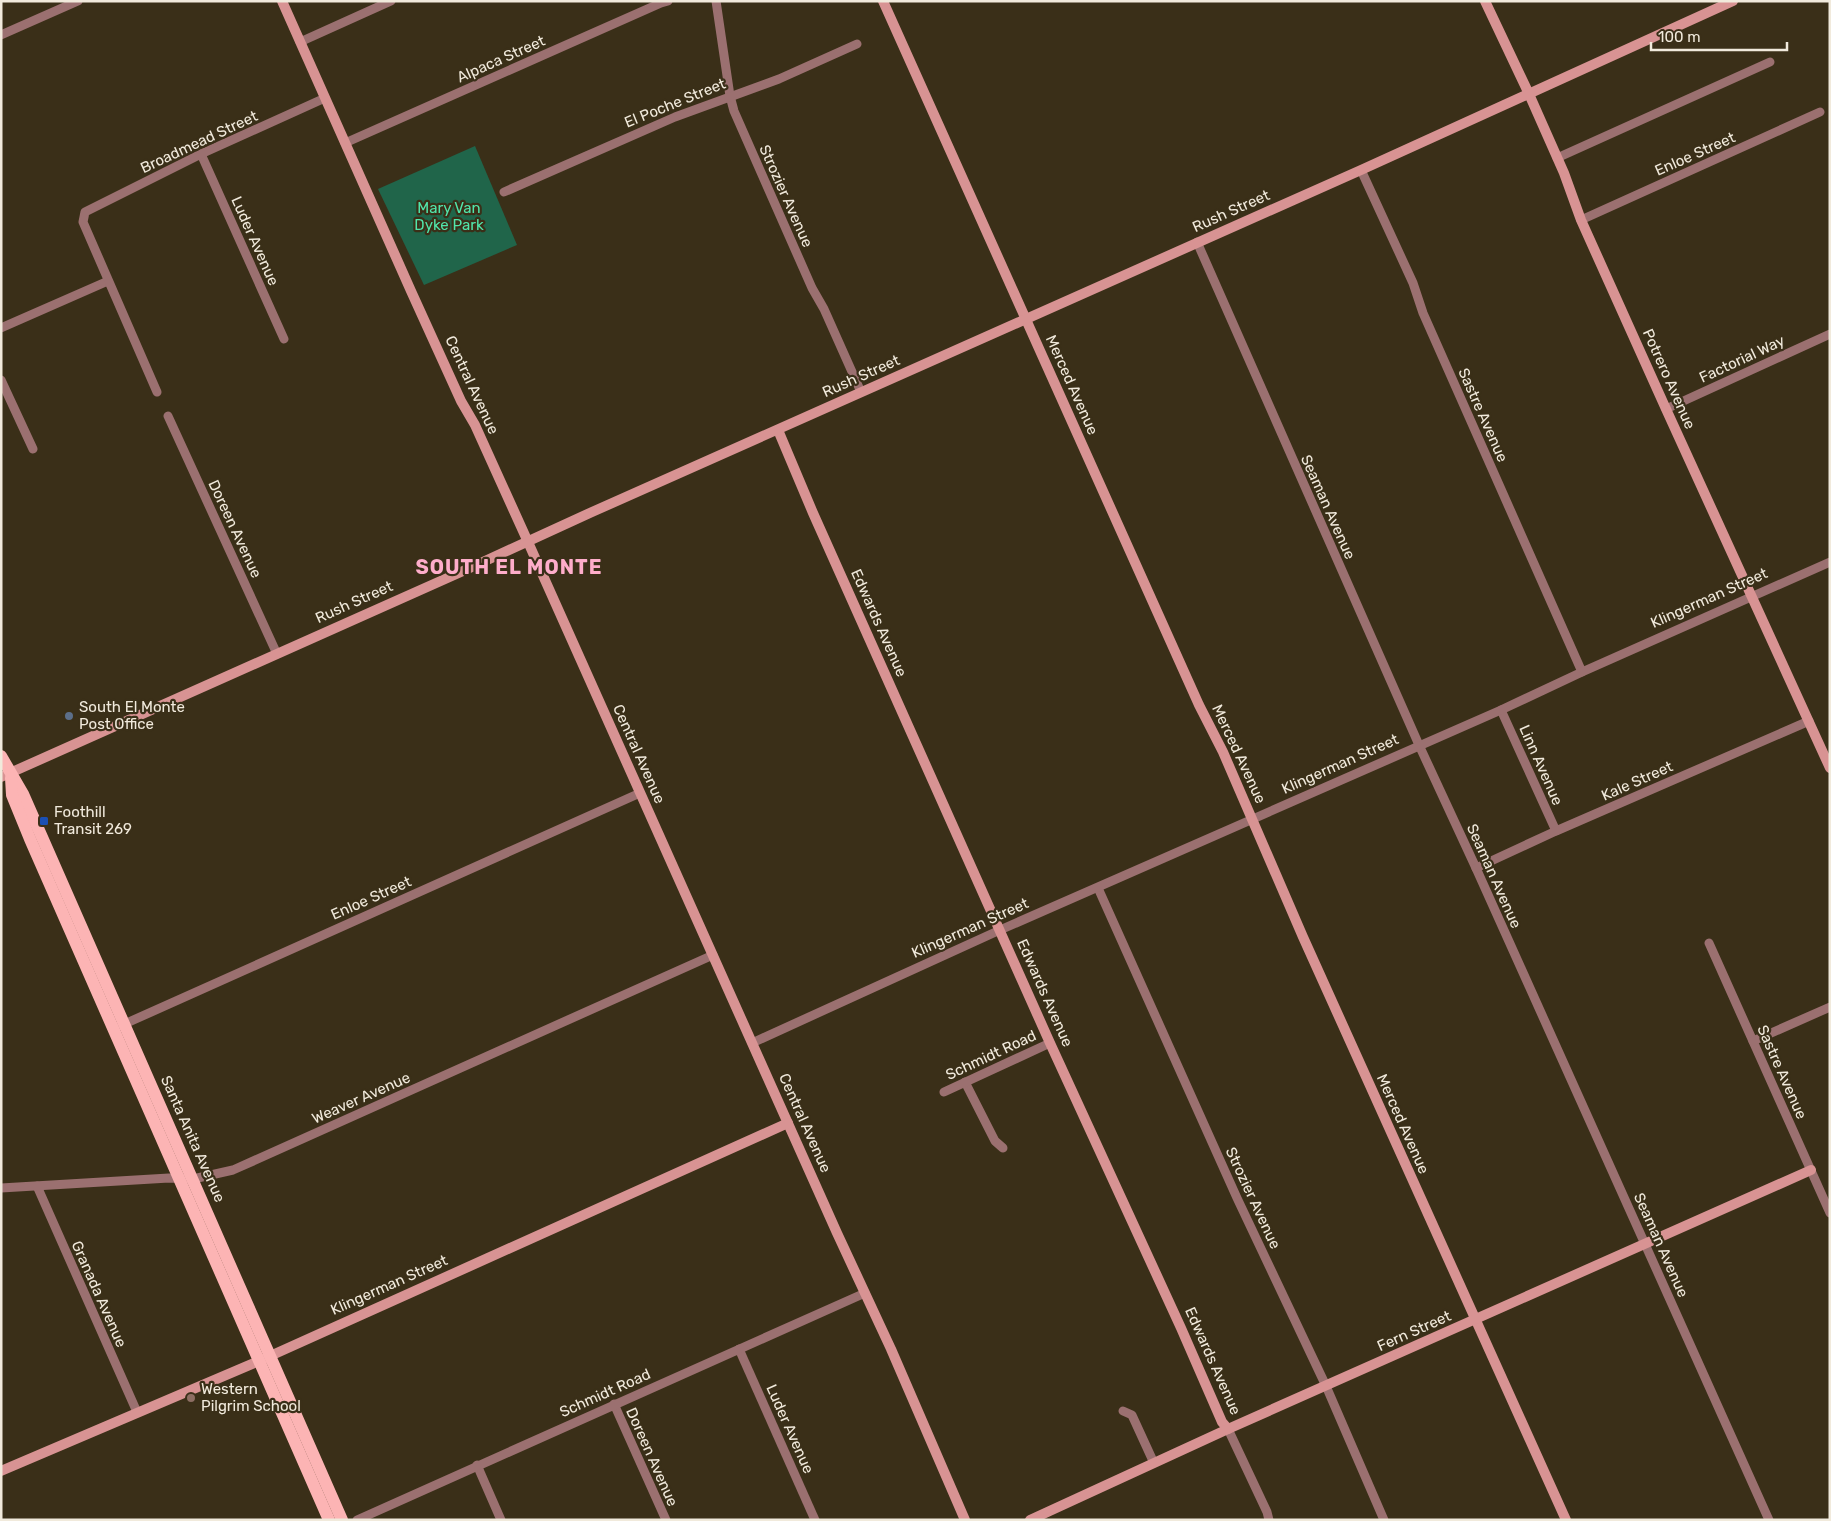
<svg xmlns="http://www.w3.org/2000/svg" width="1831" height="1521" font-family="Rubik,sans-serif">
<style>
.green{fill:#20654a}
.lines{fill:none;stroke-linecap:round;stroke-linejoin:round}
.street{stroke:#9b7070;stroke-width:9}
.secondary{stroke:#d89393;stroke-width:10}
.primary{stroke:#fcb4b4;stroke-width:12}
.service-dot{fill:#5c6f8a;stroke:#3a2f18;stroke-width:2}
.transit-dot{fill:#1a4fb4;stroke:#3a2f18;stroke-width:2}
.education-dot{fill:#8d6e63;stroke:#3a2f18;stroke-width:2}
.labels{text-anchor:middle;stroke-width:4.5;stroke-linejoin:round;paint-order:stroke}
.street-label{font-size:15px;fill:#f1eadc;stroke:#3a2f18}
.park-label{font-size:15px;fill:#51e6ab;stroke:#3a2f18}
.poi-label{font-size:15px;fill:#f1eadc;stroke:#3a2f18;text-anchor:start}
.district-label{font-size:20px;font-weight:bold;letter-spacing:1px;fill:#feadca;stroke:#3a2f18}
</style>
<rect width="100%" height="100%" fill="#3a2f18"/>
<path class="green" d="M475,146L517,245L424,285L378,189Z"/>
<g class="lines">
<g class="street">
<path d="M716,1L730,96L734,111L812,288L824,309L861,392"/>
<path d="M1,35L78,1"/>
<path d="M300,42L391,1"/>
<path d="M345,143L661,3L668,1"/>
<path d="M201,154L284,339"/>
<path d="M1557,158L1770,62"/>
<path d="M1361,170L1413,283L1423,313L1582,672"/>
<path d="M504,192L675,117L779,79L857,44"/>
<path d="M1581,220L1820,112"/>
<path d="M1197,242L1419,745L1476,868L1769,1520"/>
<path d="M1,328L108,281"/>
<path d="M1,380L33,449"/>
<path d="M157,392L83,222L85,212L201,154L325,98"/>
<path d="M1666,409L1830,334"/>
<path d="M168,416L277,654"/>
<path d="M1501,710L1556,831"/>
<path d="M1476,868L1556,831L1809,721"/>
<path d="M1098,888L1237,1198L1326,1386L1384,1520"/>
<path d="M1709,943L1830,1213"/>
<path d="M120,1026L640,793"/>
<path d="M1753,1041L1830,1007"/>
<path d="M752,1043L1000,930L1501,710L1582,672L1830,562"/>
<path d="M965,1082L995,1141L1003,1148"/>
<path d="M944,1092L1050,1043"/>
<path d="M37,1186L137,1412"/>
<path d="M1,1188L169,1178L193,1179L233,1170L713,955"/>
<path d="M739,1349L815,1520"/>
<path d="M614,1404L666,1520"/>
<path d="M1123,1411L1132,1415L1154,1463"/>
<path d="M1228,1429L1267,1512L1269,1520"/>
<path d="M477,1465L501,1520"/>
<path d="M357,1520L865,1293"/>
</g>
<g class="secondary">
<path d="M282,1L411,291L461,401L475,425L528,542L837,1233L891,1349L965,1520"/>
<path d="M883,1L1199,705L1223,752L1303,937L1566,1520"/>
<path d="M1485,1L1529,94L1564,173L1581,220L1666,409L1830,768"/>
<path d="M778,430L813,513L1050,1043L1181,1328L1222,1422L1228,1429"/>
<path d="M1,777L472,567L592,512L1361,170L1733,1"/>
<path d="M1,1471L259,1361L788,1123"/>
<path d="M1030,1520L1228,1429L1811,1170"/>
</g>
<g class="primary">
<path d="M1,756L23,794L342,1520"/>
<path d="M11,778L12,795L30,839L329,1520"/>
</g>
</g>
<circle class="service-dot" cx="69" cy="716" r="5"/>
<rect class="transit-dot" x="39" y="816" width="10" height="10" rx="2.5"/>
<circle class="education-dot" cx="191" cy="1398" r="5"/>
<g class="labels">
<g class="street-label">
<text transform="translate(501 59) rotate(-24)" y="5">Alpaca Street</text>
<text transform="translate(675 103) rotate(-22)" y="5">El Poche Street</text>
<text transform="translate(199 142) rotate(-25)" y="5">Broadmead Street</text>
<text transform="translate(1695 154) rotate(-24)" y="5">Enloe Street</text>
<text transform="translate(786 196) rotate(66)" y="5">Strozier Avenue</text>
<text transform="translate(1231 211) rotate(-24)" y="5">Rush Street</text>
<text transform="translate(255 241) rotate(66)" y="5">Luder Avenue</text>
<text transform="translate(1742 359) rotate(-25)" y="5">Factorial Way</text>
<text transform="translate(861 376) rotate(-24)" y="5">Rush Street</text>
<text transform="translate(1669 379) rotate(66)" y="5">Potrero Avenue</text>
<text transform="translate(472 385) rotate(65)" y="5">Central Avenue</text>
<text transform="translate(1072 385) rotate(66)" y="5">Merced Avenue</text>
<text transform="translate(1483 415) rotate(66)" y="5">Sastre Avenue</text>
<text transform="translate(1328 507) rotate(66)" y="5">Seaman Avenue</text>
<text transform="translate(235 529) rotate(65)" y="5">Doreen Avenue</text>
<text transform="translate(1709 598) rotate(-24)" y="5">Klingerman Street</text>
<text transform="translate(354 602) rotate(-24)" y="5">Rush Street</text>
<text transform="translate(879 623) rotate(66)" y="5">Edwards Avenue</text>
<text transform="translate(639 754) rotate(66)" y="5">Central Avenue</text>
<text transform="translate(1239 754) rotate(65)" y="5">Merced Avenue</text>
<text transform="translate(1340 764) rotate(-24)" y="5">Klingerman Street</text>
<text transform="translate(1541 765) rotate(66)" y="5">Linn Avenue</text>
<text transform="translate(1637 781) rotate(-24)" y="5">Kale Street</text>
<text transform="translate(1494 876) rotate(66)" y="5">Seaman Avenue</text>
<text transform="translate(371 898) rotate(-24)" y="5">Enloe Street</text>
<text transform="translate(970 928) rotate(-24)" y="5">Klingerman Street</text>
<text transform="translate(1045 993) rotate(66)" y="5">Edwards Avenue</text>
<text transform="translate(991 1055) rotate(-25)" y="5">Schmidt Road</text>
<text transform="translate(1782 1072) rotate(66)" y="5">Sastre Avenue</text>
<text transform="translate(361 1098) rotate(-24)" y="5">Weaver Avenue</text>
<text transform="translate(805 1123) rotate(66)" y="5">Central Avenue</text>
<text transform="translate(1403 1124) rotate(66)" y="5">Merced Avenue</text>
<text transform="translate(193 1139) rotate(66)" y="5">Santa Anita Avenue</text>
<text transform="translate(1253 1198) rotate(65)" y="5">Strozier Avenue</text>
<text transform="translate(1661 1245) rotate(66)" y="5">Seaman Avenue</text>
<text transform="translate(389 1285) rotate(-24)" y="5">Klingerman Street</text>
<text transform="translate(99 1294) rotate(66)" y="5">Granada Avenue</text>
<text transform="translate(1414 1331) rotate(-24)" y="5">Fern Street</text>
<text transform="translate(1213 1361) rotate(66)" y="5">Edwards Avenue</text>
<text transform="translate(605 1393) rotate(-24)" y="5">Schmidt Road</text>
<text transform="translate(790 1429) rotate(66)" y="5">Luder Avenue</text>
<text transform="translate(652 1457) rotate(66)" y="5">Doreen Avenue</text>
</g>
<g class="park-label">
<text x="449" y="213">Mary Van<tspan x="449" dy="17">Dyke Park</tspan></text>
</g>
<g class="poi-label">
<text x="79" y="712">South El Monte<tspan x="79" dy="17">Post Office</tspan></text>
<text x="54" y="817">Foothill<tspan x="54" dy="17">Transit 269</tspan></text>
<text x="201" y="1394">Western<tspan x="201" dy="17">Pilgrim School</tspan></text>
</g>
<g class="district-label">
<text x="509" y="574">SOUTH EL MONTE</text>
</g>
</g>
<rect width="1831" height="1521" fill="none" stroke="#f1eadc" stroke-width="5"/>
<path d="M1651 42v8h136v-8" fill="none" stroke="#f1eadc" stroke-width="2.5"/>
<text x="1658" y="42" font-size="15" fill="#f1eadc" stroke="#3a2f18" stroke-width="4" paint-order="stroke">100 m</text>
</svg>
